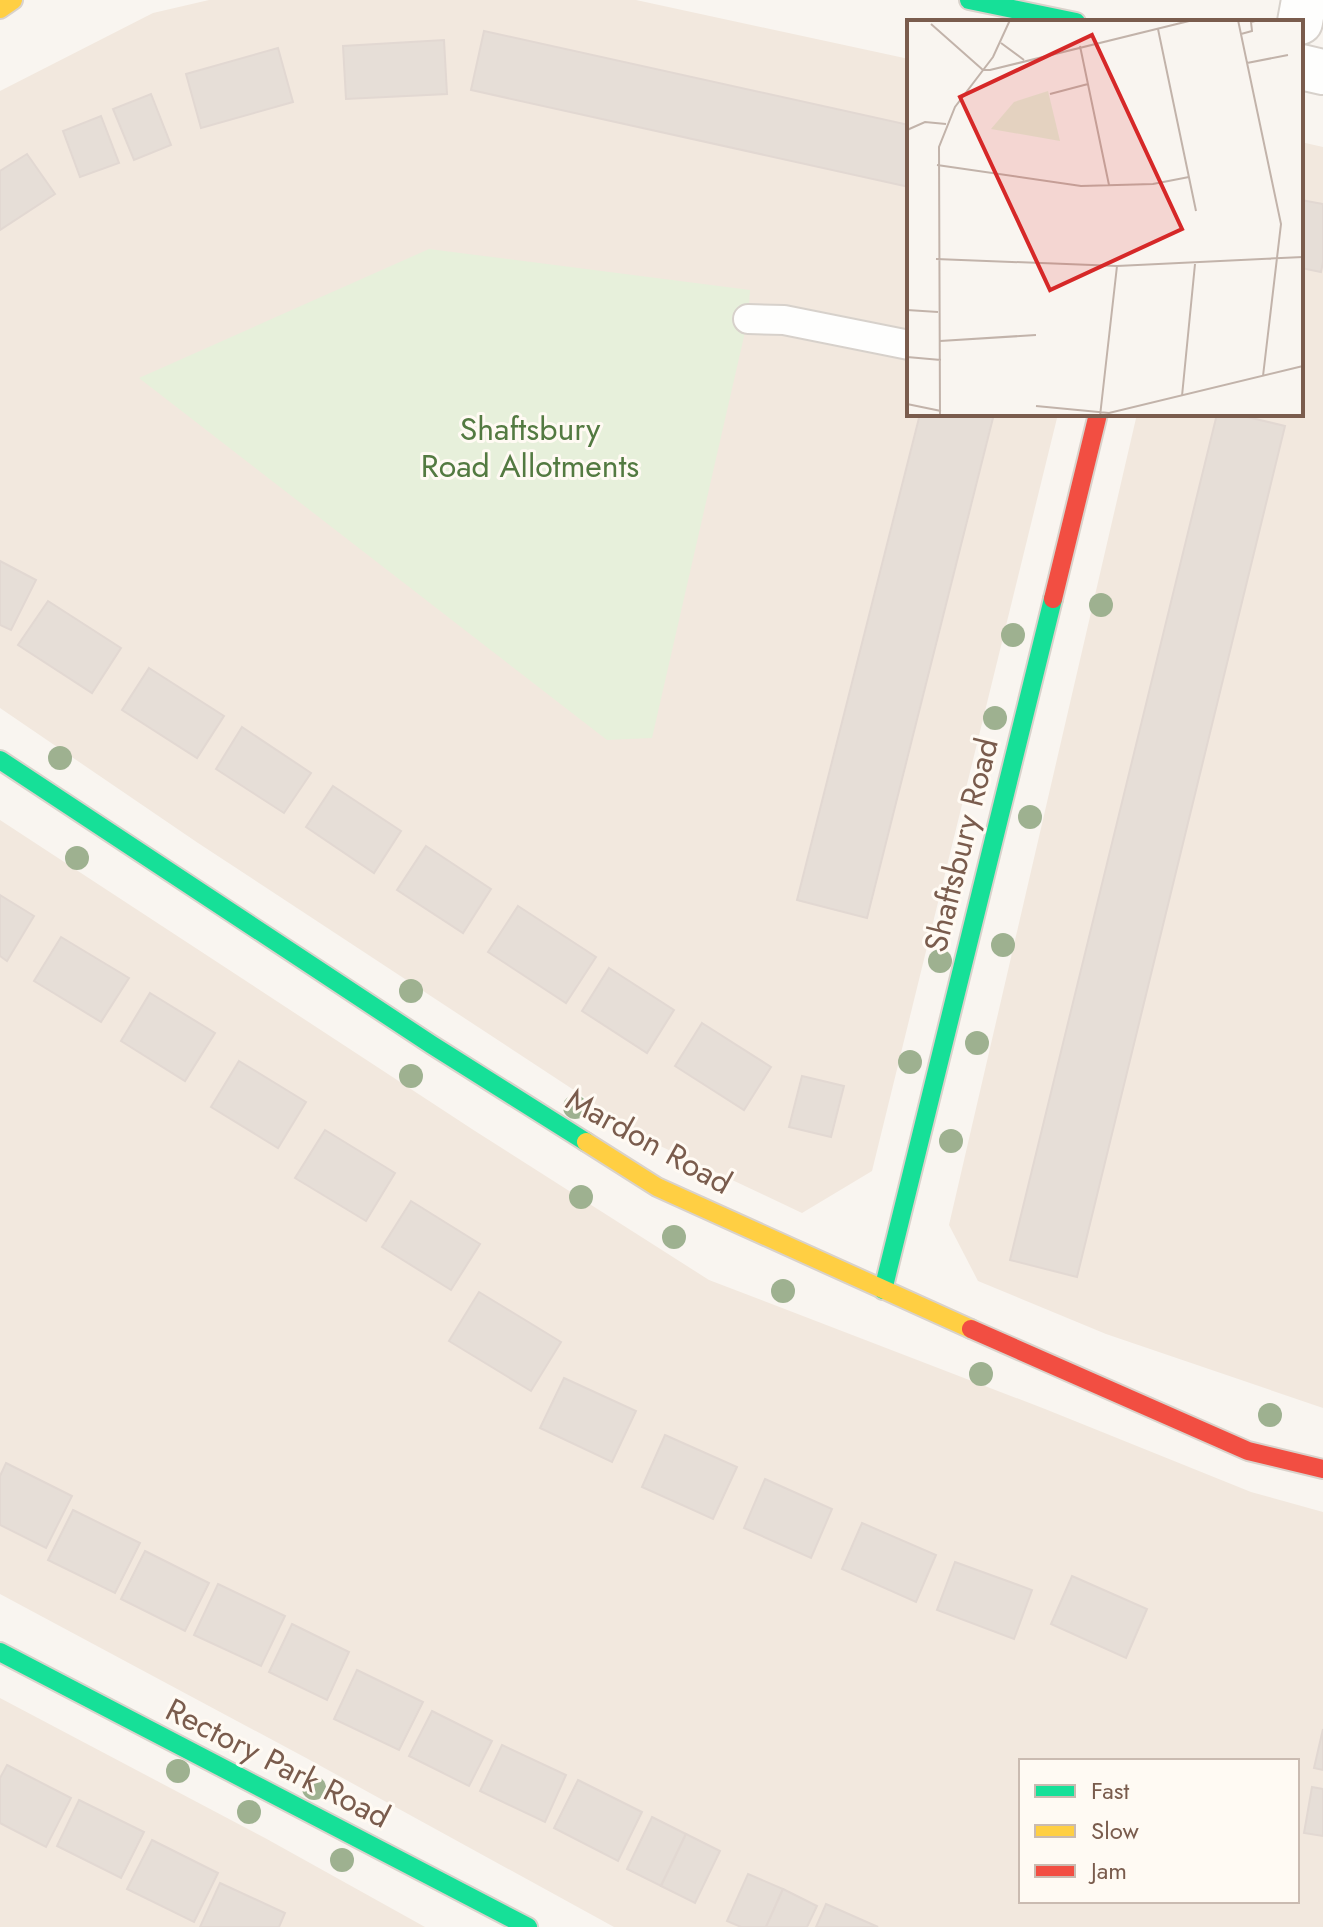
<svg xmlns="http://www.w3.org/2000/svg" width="1323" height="1927" font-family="Jost,sans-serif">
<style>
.residential{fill:#f2e8de;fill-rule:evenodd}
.green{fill:#e7f0db}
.building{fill:#e6ded7;stroke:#e2d8d2;stroke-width:2}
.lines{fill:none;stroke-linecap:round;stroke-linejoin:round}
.lane-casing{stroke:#d7d1cb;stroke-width:32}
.street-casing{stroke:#d7d1cb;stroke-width:48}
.fast-casing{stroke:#d9d2cb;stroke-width:22}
.slow-casing{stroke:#d9d2cb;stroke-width:22}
.jam-casing{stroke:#d9d2cb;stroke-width:22}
.lane{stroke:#fefefd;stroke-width:28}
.street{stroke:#fefefd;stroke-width:44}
.fast{stroke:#16e098;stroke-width:18}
.slow{stroke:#ffcf43;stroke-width:18}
.jam{stroke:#f24e42;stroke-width:18}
.tree{fill:#9eb190}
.labels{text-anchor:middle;stroke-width:6;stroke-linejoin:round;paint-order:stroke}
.park-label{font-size:32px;fill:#537a41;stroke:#fffaf3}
.street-label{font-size:32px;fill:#7a5c4d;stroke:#fffaf3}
.inset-road{fill:none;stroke:#c2b3aa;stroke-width:2}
.view{fill:#d62828;fill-opacity:0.15;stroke:#d62828;stroke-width:4}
.inset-edge{fill:none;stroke:#7a5c4d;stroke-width:4}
</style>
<rect width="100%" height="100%" fill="#f9f5f0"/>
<g class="residential">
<path d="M209,0H636L909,59V414H1058L872,1171L802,1213L656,1144L198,843L0,708V91L153,13Z"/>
<path d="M1301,142L1323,147V1408L1106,1334L978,1281L949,1225L1137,414H1301Z"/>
<path d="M0,820L475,1131L709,1280L1045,1409L1251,1492L1323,1512V1927H614L308,1759L0,1594ZM1021,1761H1297V1901H1021Z"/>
<path d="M0,1698L265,1838L425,1927H0Z"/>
</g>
<path class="green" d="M429,249L750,290L748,319L652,738L607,740L139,378Z"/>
<g class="building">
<path d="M484,31L909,125V187L471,90Z"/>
<path d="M444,40L447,94L346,99L343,46Z"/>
<path d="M278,48L293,102L201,128L186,74Z"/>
<path d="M151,94L171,145L134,160L113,109Z"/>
<path d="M101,116L119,163L80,177L63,131Z"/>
<path d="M27,154L55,194L0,230V171Z"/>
<path d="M1301,200L1323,204V262L1321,272L1301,268Z"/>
<path d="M920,414H994L867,918L797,900Z"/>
<path d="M1217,414H1235L1285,426L1077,1277L1010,1260Z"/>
<path d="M0,561L36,580L11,630L0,625Z"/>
<path d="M48,601L121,648L92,693L18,645Z"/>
<path d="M149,668L224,716L197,758L122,710Z"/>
<path d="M242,727L311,773L284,813L216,769Z"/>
<path d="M333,786L401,831L374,873L306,827Z"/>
<path d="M426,846L491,889L463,933L397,890Z"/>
<path d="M0,895L34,916L7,961L0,956Z"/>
<path d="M518,906L596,957L566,1003L488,952Z"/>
<path d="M61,937L129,978L101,1022L34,981Z"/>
<path d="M609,968L674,1010L647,1053L582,1011Z"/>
<path d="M150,993L215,1033L185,1081L121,1041Z"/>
<path d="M702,1023L771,1067L744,1110L675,1066Z"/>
<path d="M239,1061L306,1102L278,1148L211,1107Z"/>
<path d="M802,1076L844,1086L831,1137L789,1127Z"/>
<path d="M325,1130L395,1173L366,1221L295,1178Z"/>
<path d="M411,1201L480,1244L451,1290L382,1247Z"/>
<path d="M479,1292L561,1342L531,1391L449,1341Z"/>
<path d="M564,1378L636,1411L612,1462L540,1428Z"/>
<path d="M665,1435L737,1467L713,1519L642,1487Z"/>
<path d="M6,1463L72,1496L46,1548L0,1525V1476Z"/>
<path d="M765,1479L832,1509L811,1558L744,1528Z"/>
<path d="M73,1510L140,1543L115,1593L48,1560Z"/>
<path d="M862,1523L936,1555L916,1602L842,1569Z"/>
<path d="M145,1551L209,1583L185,1631L121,1599Z"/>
<path d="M955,1562L1032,1590L1014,1639L937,1610Z"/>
<path d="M1072,1576L1147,1609L1126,1658L1051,1624Z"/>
<path d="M218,1584L285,1616L261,1666L194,1635Z"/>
<path d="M292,1624L349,1652L327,1700L269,1672Z"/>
<path d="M357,1670L423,1702L399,1750L334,1719Z"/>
<path d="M432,1711L492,1741L469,1786L409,1756Z"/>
<path d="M1323,1729V1770L1314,1768Z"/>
<path d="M502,1745L566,1775L545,1822L480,1791Z"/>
<path d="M7,1765L71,1798L46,1847L0,1823V1778Z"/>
<path d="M578,1780L642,1812L618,1861L554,1828Z"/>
<path d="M1312,1787L1323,1789V1836L1304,1833Z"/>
<path d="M79,1800L144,1832L121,1878L57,1846Z"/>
<path d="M652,1817L686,1834L661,1886L627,1869Z"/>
<path d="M686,1834L720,1851L695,1903L661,1886Z"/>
<path d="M152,1840L218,1873L194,1922L127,1889Z"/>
<path d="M748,1874L783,1889L766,1927H741L727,1921Z"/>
<path d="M220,1883L285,1913L279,1927H200Z"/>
<path d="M783,1889L817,1906L807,1927H766Z"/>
<path d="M826,1904L878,1927H816Z"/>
</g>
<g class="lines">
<g class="lane-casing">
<path id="lane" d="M748,319L784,320L909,345"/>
</g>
<g class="street-casing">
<g id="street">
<path d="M1300,22L1304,0"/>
<path d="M1301,67L1323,72"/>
</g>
</g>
<g class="fast-casing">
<g id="fast">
<path d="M969,0L1076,22"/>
<path d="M0,760L432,1045L586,1142"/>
<path d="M883,1290L1053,599"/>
<path d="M0,1652L528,1927"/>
</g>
</g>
<g class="slow-casing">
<g id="slow">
<path d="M0,9L13,0"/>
<path d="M586,1142L657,1187L971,1329"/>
</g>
</g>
<g class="jam-casing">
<g id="jam">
<path d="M1053,599L1098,414"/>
<path d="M971,1329L1248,1451L1323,1469"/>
</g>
</g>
<use href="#lane" class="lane"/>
<use href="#street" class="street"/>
<use href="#fast" class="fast"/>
<use href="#slow" class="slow"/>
<use href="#jam" class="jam"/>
</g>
<g class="tree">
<circle cx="1101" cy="605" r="12"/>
<circle cx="1013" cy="635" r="12"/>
<circle cx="995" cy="718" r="12"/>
<circle cx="60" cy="758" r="12"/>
<circle cx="1030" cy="817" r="12"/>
<circle cx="77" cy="858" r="12"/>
<circle cx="1003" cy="945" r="12"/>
<circle cx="940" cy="961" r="12"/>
<circle cx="411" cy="991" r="12"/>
<circle cx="977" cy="1043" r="12"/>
<circle cx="910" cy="1062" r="12"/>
<circle cx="411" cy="1076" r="12"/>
<circle cx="575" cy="1107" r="12"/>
<circle cx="951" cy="1141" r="12"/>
<circle cx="581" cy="1197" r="12"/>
<circle cx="674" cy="1237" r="12"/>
<circle cx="783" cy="1291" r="12"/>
<circle cx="981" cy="1374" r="12"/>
<circle cx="1270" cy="1415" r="12"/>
<circle cx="178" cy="1771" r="12"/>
<circle cx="314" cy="1788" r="12"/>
<circle cx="249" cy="1812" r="12"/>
<circle cx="342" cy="1860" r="12"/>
</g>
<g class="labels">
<g class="park-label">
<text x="530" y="440">Shaftsbury<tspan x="530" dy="37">Road Allotments</tspan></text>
</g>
<g class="street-label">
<text transform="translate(961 845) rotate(-76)" y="11">Shaftsbury Road</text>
<text transform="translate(649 1141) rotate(29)" y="11">Mardon Road</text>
<text transform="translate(278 1763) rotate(27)" y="11">Rectory Park Road</text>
</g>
</g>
<g transform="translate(907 20)">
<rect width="396" height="396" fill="#f9f5f0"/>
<path d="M141,71L153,121L84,109L107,82Z" fill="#e7f0db"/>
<path class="inset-road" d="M331,0L374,204L356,356M24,4L76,50H83L286,0M251,9L289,191M334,14L345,11L344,2L352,0M94,23L117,40M173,26L202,165M340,43L381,35M143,74L181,64M0,110L18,102L39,104M30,145L174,166L246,164L282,157M29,239L210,246L396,237M0,290L31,292M33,321L129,315M0,337L34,340M275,376L288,244M0,384L34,391M129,386L202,393L396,346M33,396L32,127L48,87L86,37L103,0M193,396L210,246"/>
<path class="view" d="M185,15L275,209L143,270L53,77Z"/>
<rect width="396" height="396" class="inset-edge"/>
</g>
<rect x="1019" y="1759" width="280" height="144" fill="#fffaf3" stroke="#cabbb1" stroke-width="2"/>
<rect x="1035" y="1785" width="40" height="12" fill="#16e098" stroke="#cabbb1" stroke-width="2"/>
<text x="1091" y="1799" font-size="24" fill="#7a5c4d">Fast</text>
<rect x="1035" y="1825" width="40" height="12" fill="#ffcf43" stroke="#cabbb1" stroke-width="2"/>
<text x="1091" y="1839" font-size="24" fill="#7a5c4d">Slow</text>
<rect x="1035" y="1865" width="40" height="12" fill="#f24e42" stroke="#cabbb1" stroke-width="2"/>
<text x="1091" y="1879" font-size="24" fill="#7a5c4d">Jam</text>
</svg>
